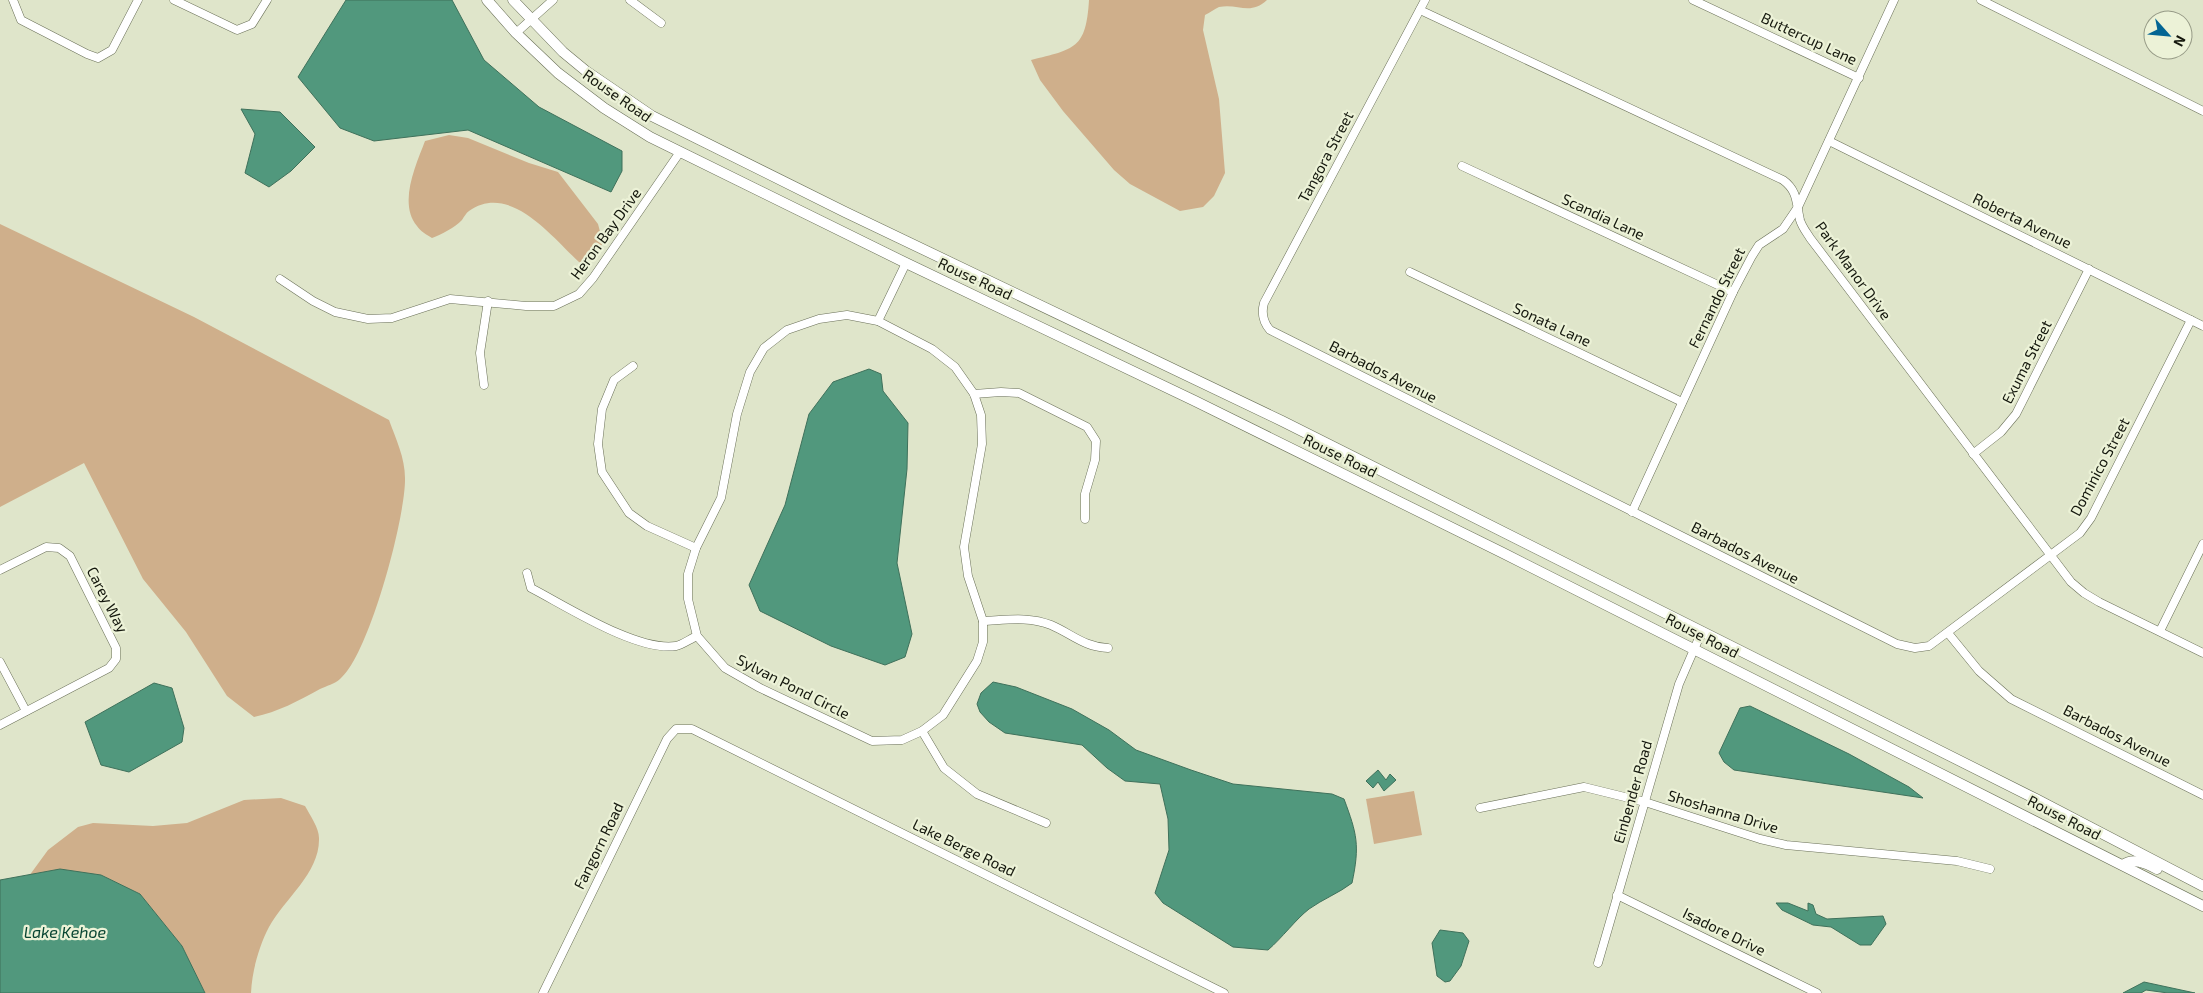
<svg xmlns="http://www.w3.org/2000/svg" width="2203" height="993" font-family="'Exo 2',sans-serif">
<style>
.green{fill:#cfaf8b}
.water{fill:#51987d;stroke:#3f715b}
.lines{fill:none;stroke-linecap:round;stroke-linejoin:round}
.minor-casing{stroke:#6a7058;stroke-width:9}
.tertiary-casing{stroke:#6a7058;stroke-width:11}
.minor{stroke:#fff;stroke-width:8}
.tertiary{stroke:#fff;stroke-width:10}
.labels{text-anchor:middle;stroke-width:4.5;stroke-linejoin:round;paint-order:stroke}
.street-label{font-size:15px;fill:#14170d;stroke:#ecf2d7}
.water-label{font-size:16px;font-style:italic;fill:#074532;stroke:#ecf2d7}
</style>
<rect width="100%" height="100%" fill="#dfe5ca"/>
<g class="green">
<path d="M1089,0H1267C1250,16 1238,3 1219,7C1215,9 1209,13 1205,15L1203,30L1219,99L1225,173L1214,196L1203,207L1180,211L1130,184L1114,170L1063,111L1040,80L1031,60C1075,49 1086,49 1089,0Z"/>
<path d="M449,135L468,138L529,163L558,172L598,224L603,243L589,264L584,265L579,262C552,237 510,182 469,211C466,213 464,217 462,220C454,228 442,234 432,238C427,235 420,231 417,226C398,203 416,165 425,141Z"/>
<path d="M0,224L194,317L389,420C396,439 405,458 405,478C406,516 369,656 340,679C335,684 326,686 320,689C298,701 278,712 254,717L227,696L186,632L143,579L84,463L0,507Z"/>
<path d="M1414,791L1422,835L1374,844L1366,799Z"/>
<path d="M281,798L305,806C310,815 319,828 319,838C320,873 285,898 269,927C259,946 252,971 251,993H205L182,946L140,894L101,875L29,876L48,850L78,827L93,823L153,826L187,823L244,800Z"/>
</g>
<g class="water">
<path d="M346,0H452L484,60L539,107L622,151V171L611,192L468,130L374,141L340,128L298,77Z"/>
<path d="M241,109L280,112L315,147L291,171L269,187L245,173L255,134Z"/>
<path d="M869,369L881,374L883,391L908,423L907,469L897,563L912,634L905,657L885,665L831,646L760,611L749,585L785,505L809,414L833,382Z"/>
<path d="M993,682L1016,687L1072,709L1109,730L1136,750L1191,770L1233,784L1332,794L1344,799C1357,834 1360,845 1352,883C1339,893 1323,899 1309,909C1296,919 1282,938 1268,950L1233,947L1163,903L1155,893L1169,850L1168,819L1160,784L1125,781L1107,768L1082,745L1005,733L989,722L980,712L977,704L981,693Z"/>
<path d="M154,683L172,688L184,728L182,742L129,772L101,765L85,722Z"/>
<path d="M1750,706L1849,754L1909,787L1923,798L1734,770L1724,762L1719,753L1740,708Z"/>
<path d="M1378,770L1386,780L1390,774L1396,780L1384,791L1378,782L1373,788L1366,781Z"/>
<path d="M60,869L101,875L140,894L182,946L205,993H0V880Z"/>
<path d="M1776,903H1788L1808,911V903L1813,905L1816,914L1827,919L1883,916L1886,924L1871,945H1860L1831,927L1813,925L1782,910Z"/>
<path d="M1440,930L1463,933L1469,941L1461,966L1450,981L1445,982L1437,976L1432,943Z"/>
<path d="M2144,982L2195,993H2168L2146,990L2141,993H2123Z"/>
</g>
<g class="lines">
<g class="minor-casing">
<g id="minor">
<path d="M13,0L21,20L87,54L98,58L112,50L138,0"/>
<path d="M174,0L237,30L252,24L267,0"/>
<path d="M630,0L661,23"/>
<path d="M1425,0L1264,303C1261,314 1263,322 1270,330L1897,644L1915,648L1929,646L2080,533L2091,518L2191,320"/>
<path d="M1693,0L1859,78"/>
<path d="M1981,0L2203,111"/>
<path d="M1420,10L1783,180C1798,191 1796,203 1800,220C1802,227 1807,233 1810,238L2071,582L2084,593L2099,602L2203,653"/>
<path d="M516,33L553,0"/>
<path d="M1829,141L2203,326"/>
<path d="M1462,166L1733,292"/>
<path d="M1410,272L1682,402"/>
<path d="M280,279L313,301L335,312L368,319L392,318L450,299L526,306H554L579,294L593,278L680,152"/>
<path d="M847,315L878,321L932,349L955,367L974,394L981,415L982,444L964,547L968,576L983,621V642L977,661L943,715L922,731L902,740L872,741L760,688L725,668L697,636L688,599V574L696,548L721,498L737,414L750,372L764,348L787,330L819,319Z"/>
<path d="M878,321L906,263"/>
<path d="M633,366L614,380L602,409L598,444L602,472L629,513L647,526L696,548"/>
<path d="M484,385L480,353L488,301"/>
<path d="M974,394L1001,392L1019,393L1087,427L1096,441L1095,460L1085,494V519"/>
<path d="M1973,454L2001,432L2016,414L2089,269"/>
<path d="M1632,512L1733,292L1752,256L1759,245L1783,229L1798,207L1894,0"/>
<path d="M0,570L46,547L59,548L70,556L116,648V659L109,668L0,725"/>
<path d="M527,573L531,588C566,606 637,652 676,646C682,645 690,639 697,636"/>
<path d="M983,621C1006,620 1029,616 1051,625C1072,634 1084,647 1108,648"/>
<path d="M2160,631L2203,544"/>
<path d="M1948,633L1979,671L2011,699L2203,795"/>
<path d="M0,662L26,711"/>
<path d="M922,731L944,768L977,794L1046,823"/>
<path d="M1480,808L1584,787L1645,802L1760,839L1786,845L1957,861L1990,869"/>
<path d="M1617,895L1817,993"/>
<path d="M1598,963L1679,684L1702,631"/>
<path d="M543,993L667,739L676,729H692L1224,993"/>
</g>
</g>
<g class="tertiary-casing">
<g id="tertiary">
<path d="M487,0L516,33L558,73L604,108L650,137L906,263L1195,401L1503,553L2203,906"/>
<path d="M513,0L563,52L586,71L652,116L845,212L1282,421L2036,799L2203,886"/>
<path d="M2123,865C2133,857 2146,863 2157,869"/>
</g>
</g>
<use href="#minor" class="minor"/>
<use href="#tertiary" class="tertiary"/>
</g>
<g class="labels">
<g class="street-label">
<text transform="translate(1809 39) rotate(25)" y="5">Buttercup Lane</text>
<text transform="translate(617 96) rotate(35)" y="5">Rouse Road</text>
<text transform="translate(1326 157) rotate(-62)" y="5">Tangora Street</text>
<text transform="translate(1603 217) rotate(25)" y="5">Scandia Lane</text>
<text transform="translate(2022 221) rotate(26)" y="5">Roberta Avenue</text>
<text transform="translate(606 234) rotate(-54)" y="5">Heron Bay Drive</text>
<text transform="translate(1853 271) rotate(54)" y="5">Park Manor Drive</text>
<text transform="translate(975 279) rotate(25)" y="5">Rouse Road</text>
<text transform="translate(1717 298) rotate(-64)" y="5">Fernando Street</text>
<text transform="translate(1552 325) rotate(25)" y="5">Sonata Lane</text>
<text transform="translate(2027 362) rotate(-63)" y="5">Exuma Street</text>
<text transform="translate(1383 372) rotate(27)" y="5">Barbados Avenue</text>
<text transform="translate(1340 456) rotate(26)" y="5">Rouse Road</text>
<text transform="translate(2100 467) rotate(-62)" y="5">Dominico Street</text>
<text transform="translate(1745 553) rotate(27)" y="5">Barbados Avenue</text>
<text transform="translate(107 600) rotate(63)" y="5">Carey Way</text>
<text transform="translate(1702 636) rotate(27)" y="5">Rouse Road</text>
<text transform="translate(793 687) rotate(27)" y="5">Sylvan Pond Circle</text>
<text transform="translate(2117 736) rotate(27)" y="5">Barbados Avenue</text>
<text transform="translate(1633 792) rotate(-74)" y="5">Einbender Road</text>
<text transform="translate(1723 812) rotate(17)" y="5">Shoshanna Drive</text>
<text transform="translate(2064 818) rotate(27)" y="5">Rouse Road</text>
<text transform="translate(599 846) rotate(-64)" y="5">Fangorn Road</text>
<text transform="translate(964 848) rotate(26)" y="5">Lake Berge Road</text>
<text transform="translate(1724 932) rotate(26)" y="5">Isadore Drive</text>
</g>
<g class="water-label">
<text x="65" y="938">Lake Kehoe</text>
</g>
</g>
<g transform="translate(2168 35) rotate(117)"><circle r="24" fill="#ecf2d7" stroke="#969a86"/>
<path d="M0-4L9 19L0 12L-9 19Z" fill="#036594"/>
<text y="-8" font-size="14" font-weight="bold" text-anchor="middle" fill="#14170d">N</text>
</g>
</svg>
